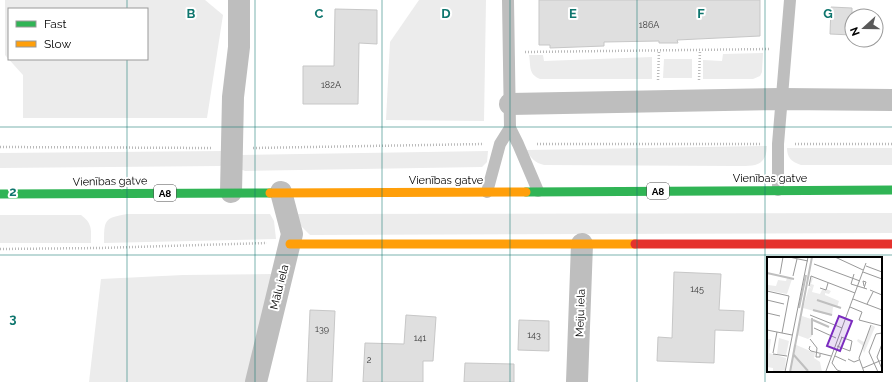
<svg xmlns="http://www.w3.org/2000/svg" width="892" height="382" font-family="Raleway,sans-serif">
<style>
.green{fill:#ececec;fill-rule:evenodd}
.building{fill:#dfdfdf;stroke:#c7c7c7}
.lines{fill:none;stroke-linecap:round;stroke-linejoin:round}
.path{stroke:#b9b9b9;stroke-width:2.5;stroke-dasharray:1 2;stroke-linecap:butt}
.lane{stroke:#bebebe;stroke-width:12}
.street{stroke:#bebebe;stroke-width:22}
.fast{stroke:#30b455;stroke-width:9}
.slow{stroke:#ff9f0a;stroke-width:9}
.jam{stroke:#e5322d;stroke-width:9}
.grid{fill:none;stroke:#0f766e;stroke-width:1;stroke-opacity:0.55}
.labels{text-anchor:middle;stroke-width:4;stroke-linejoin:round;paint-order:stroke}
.number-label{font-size:9px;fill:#383838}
.shield{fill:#fff;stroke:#4c4c4c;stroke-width:1}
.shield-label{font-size:10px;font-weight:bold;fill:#000}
.street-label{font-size:11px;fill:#000;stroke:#fff}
.inset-river{fill:none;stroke:#bfbfbf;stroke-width:2}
.inset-road{fill:none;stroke:#999;stroke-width:1}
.view{fill:#7b2cbf;fill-opacity:0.15;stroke:#7b2cbf;stroke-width:2}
.inset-edge{fill:none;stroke:#000;stroke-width:2}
.grid-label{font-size:13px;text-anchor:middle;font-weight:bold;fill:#0f766e;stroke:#fff;stroke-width:4;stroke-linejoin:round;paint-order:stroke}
</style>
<rect width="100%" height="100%" fill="#fff"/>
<g class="green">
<path d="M5,0H205L223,15L207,118H23V75L5,55ZM9,9H147V59H9Z"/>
<path d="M419,0H486L484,121L386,120L390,42Z"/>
<path d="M763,53L762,72L760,76L753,79H703V60L722,61L723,54Z"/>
<path d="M529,55H543L544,61L652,57V79H540C528,74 531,66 529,55Z"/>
<path d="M664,59H692V78H663Z"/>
<path d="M767,146C766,167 754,166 737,166L544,165C535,163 531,158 526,150Z"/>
<path d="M787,148H892V165H801C792,162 787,158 787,148Z"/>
<path d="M225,151L224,164L220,166L0,168V153Z"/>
<path d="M488,151L487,162L482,167L245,171L238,168V155Z"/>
<path d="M888,213H892V233L310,235L302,227L293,214Z"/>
<path d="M127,214H270L274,221L276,239L104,243C104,220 104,218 127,214Z"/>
<path d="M0,215H81C93,224 91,230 91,243H0Z"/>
<path d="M272,274L246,382H89L101,279L183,275Z"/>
</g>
<g class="building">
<path d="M539,0H760V36L677,40L678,43H659V41L604,42V46L550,48V45H539Z"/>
<path d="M831,7L852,8V35L830,34Z"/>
<path d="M335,9L377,10V44L359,43L358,104H303V66H334Z"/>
<path d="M674,272L721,274L719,310L744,311L743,331L715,330L714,363L657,361L658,337L672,338Z"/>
<path d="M310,310L335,311L332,382H307Z"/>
<path d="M406,315L436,317L433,361H423V382H363L365,343L404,344Z"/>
<path d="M519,320L549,321V351L518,350Z"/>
<path d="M465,363L514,364V382H464Z"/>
</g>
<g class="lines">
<g class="path">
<path d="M525,52L770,49"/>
<path d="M658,80L659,51"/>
<path d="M699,80L700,50"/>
<path d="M537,144H762"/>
<path d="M795,144H892"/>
<path d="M0,147L212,148"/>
<path d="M253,148L484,144"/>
<path d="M0,249L100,248L267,243"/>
</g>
<g class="lane">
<path d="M508,0L510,128L518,144L538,191"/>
<path d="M778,190V144L790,0"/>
<path d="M487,192L500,144L510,128"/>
</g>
<g class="street">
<path d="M510,104L782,99L892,100"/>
<path d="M231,192L233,97L239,47V0"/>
<path d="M256,382L292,234L281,192"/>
<path d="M577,382L582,244"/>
</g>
<g class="fast">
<path d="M526,192L892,190"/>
<path d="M0,194L270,193"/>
</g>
<g class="slow">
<path d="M270,193L526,192"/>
<path d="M290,244H635"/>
</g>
<path class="jam" d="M635,244H892"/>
</g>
<path class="grid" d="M127,0V9M255,0V382M382,0V382M510,0V382M637,0V382M765,0V382M127,59V382M0,127H892M0,255H892"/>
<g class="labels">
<g class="number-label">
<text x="649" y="28">186A</text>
<text x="331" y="88">182A</text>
<text x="697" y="292">145</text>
<text x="322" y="332">139</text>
<text x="534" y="338">143</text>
<text x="420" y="341">141</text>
<text x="369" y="363">2</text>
</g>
<g class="shield">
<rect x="647" y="183" width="22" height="16" rx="3"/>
<rect x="154" y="185" width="22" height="16" rx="3"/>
</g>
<g class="shield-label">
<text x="658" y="195">A8</text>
<text x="165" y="197">A8</text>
</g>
<g class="street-label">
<text x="770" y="182">Vienības gatve</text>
<text x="446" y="184">Vienības gatve</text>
<text transform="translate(110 181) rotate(-1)" y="4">Vienības gatve</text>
<text transform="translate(279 287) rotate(-76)" y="4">Mālu iela</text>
<text transform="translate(580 313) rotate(-88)" y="4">Meiju iela</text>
</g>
</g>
<g transform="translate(767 257)">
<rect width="115" height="115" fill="#fff"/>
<path d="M44,20L46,21L44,27L47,28L45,35L53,37L55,33L59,32L64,34L62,37L58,36V38L72,44L70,50H66L65,59L36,51L42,30L45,32L42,29ZM20,21L25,22L20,37L0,33L1,28L9,29L11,23L19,24ZM35,59L44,62L45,79L41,82L30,78ZM105,68L108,70L97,96L95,88L90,84L91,82L97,85ZM12,81L22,84L19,98L10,97ZM0,82H4L2,96L19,101L18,113L6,115V111L0,110ZM27,87L48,96L47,101L53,105L55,115H23Z" fill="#ececec"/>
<path class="inset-river" d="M0,16L27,22M50,43L74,51M32,51L39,18M46,53L65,58M45,61V78M46,63L62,70M26,97L41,114M23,115L45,0"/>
<path class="inset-road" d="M22,0L41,4M68,0L96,13M47,7L93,24M99,9L115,15M96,15L115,22M13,17L16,0M87,17L84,27L100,32M26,19L30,2M42,29L44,19L88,36M97,29L96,24L99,25L97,31M53,31L59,33L61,26M103,33L115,38M0,34L22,39L15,76M86,42L115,53M0,43L17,47M100,47L106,35M83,50L95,55L92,63L115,69M0,56L13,59M43,58L75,71M47,71L69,81M0,73L25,78M75,80L65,106L70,113L76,115M43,82L50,91L49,100H53V97M115,87L110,100L115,112M43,89L42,92L44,94L64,99M70,89L83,94L85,84L74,80M6,96L10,75M6,97L20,99M68,99L79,104M81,102L87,105L92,103M96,111L115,103M59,114L99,6M18,115L41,0M97,115L92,101L104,68M111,115L102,95L109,77L115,76"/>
<path class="view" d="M72,59L85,64L73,94L60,89Z"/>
<rect width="115" height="115" class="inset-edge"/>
</g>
<g class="grid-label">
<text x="191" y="18">B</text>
<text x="319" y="18">C</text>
<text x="446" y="18">D</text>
<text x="573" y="18">E</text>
<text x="701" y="18">F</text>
<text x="828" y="18">G</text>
<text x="13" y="196">2</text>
<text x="13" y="323">3</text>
</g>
<rect x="8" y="8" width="140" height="52" fill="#ffffff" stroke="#999999"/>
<rect x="16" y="21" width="20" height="6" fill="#30b455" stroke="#999999"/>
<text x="44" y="28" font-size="12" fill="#000000">Fast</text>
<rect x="16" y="41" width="20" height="6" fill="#ff9f0a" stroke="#999999"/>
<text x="44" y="48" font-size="12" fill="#000000">Slow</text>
<g transform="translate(864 28) rotate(249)"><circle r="19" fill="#ffffff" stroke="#999999"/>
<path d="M0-3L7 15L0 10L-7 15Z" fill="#595959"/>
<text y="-6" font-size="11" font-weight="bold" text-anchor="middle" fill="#000000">N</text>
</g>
</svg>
